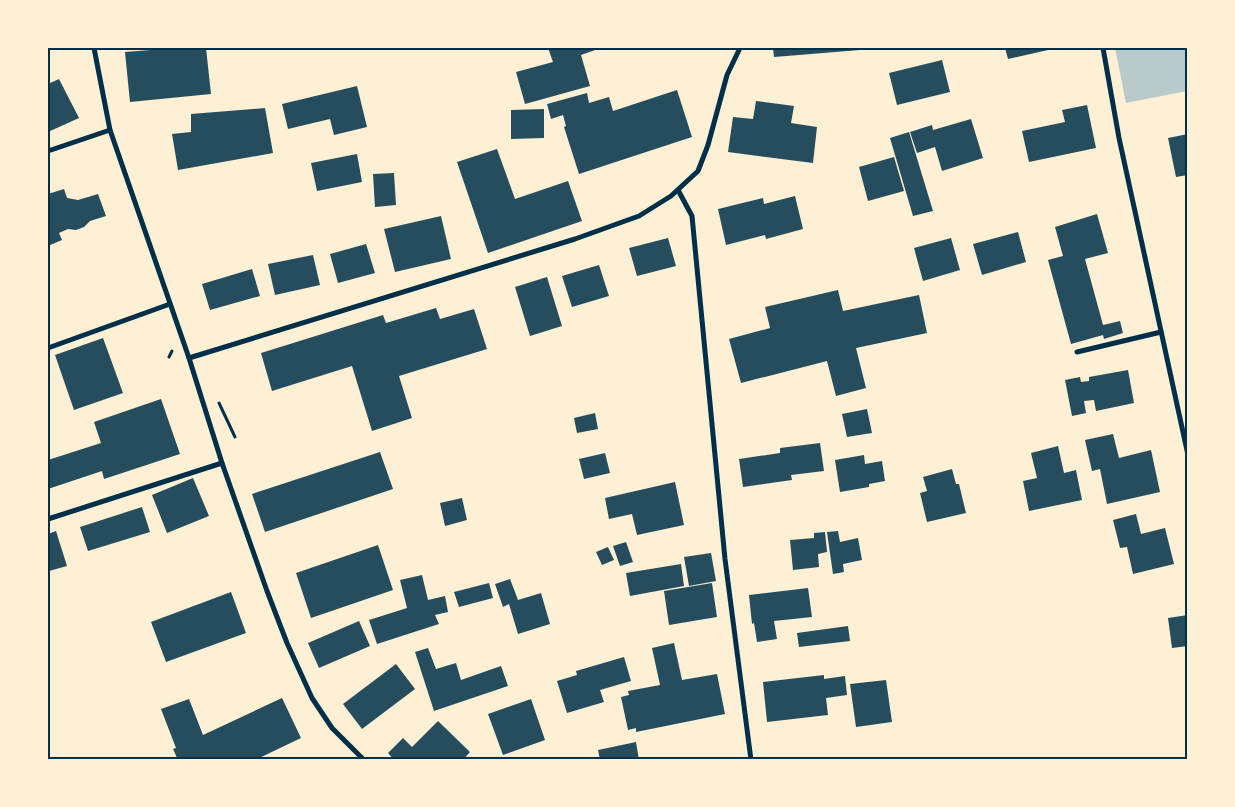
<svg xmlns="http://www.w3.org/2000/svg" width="1235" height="807" font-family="'Source Serif 4',serif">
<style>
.green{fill:#b9caca}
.building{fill:#264d5e}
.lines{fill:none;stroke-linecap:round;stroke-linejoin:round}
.path{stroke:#003049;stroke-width:3}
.minor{stroke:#003049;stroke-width:5}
.neatline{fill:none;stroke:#003049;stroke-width:2}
</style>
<rect width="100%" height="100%" fill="#fdf0d5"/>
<path class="green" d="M1115,48H1187V91L1126,103Z"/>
<g class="building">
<path d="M176,48H206L211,94L130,102L125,52Z"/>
<path d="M548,48H601L581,55L590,86L525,104L516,72L553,62Z"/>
<path d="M773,48H860V50L774,57Z"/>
<path d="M1005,48H1057L1008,59Z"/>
<path d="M942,60L950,92L897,105L889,73Z"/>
<path d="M59,79L79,118L48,132V84Z"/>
<path d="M357,86L367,127L334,135L330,119L288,129L282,104Z"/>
<path d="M677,90L692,137L579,174L564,127L566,126L563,115L551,119L547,104L587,93L589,103L609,97L613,111Z"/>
<path d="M756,101L794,106L791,123L817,127L813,163L728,152L733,117L753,119Z"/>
<path d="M1087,105L1096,148L1029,162L1022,131L1065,122L1062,110Z"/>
<path d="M265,108L273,153L178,170L172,134L191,132V114Z"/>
<path d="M544,109V138L511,139V110Z"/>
<path d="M971,119L983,158L942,171L935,147L917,153L910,132L932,125L933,130Z"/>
<path d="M909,132L933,211L913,216L890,138Z"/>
<path d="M1188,134V175L1176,177L1168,138Z"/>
<path d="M497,149L515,199L568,181L582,221L488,253L457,162Z"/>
<path d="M357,154L362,182L317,191L311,163Z"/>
<path d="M894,157L904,191L868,201L859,167Z"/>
<path d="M394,173L396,205L375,207L373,174Z"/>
<path d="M64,189L67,198L78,200L98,194L106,216L90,221L84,227L76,230L68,229L59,233L62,240L48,246V194Z"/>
<path d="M795,196L803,229L766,239L765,235L726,245L718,209L763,198L764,204Z"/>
<path d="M1097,214L1108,253L1085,259L1103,325L1120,321L1123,333L1104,339L1103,335L1071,344L1048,260L1063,256L1055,227Z"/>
<path d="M441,216L451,259L395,272L384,229Z"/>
<path d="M1018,232L1026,262L982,275L973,244Z"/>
<path d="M668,238L676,266L637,276L629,248Z"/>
<path d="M951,238L960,270L923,281L914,248Z"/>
<path d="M366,244L375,273L338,283L330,254Z"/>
<path d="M313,255L320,285L275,295L268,264Z"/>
<path d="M599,265L609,296L572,307L562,276Z"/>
<path d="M252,269L260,296L210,310L202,284Z"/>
<path d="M547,277L562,326L530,336L515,287Z"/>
<path d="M838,290L843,311L919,295L927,333L856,348L866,388L836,396L827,361L741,383L729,339L770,328L765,307Z"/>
<path d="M436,308L440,319L474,309L487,349L399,376L412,418L372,431L352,366L272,391L261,353L383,315L386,323Z"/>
<path d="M103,338L123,393L74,410L55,355Z"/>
<path d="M1128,370L1134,403L1096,411L1094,400L1084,401L1086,413L1072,416L1065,380L1080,377L1081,382L1089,381V377Z"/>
<path d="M161,399L180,454L104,479L102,471L48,489V460L101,443L94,422Z"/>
<path d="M867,409L872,433L847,437L842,414Z"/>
<path d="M595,413L598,429L577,433L574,418Z"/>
<path d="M1113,434L1119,458L1151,450L1160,492L1107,504L1100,469L1092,471L1085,440Z"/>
<path d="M820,443L824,471L791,475L792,480L743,487L739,459L780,453V448Z"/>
<path d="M1058,446L1064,473L1076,470L1082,500L1029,511L1023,481L1037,478L1031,453Z"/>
<path d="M380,452L393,489L265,532L252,494Z"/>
<path d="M605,453L610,473L584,479L579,459Z"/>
<path d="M864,455L865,464L882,461L885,481L869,484V487L840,492L835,460Z"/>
<path d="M952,469L956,484H959L966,513L927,522L920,493L927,491L923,477Z"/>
<path d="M193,478L209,516L167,533L152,495Z"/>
<path d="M675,482L684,525L637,535L632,514L609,519L605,498Z"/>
<path d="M462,498L467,520L445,526L440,503Z"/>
<path d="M142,507L150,532L88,551L80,527Z"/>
<path d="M1136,514L1141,534L1165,528L1174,564L1133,574L1127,547L1120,548L1113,520Z"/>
<path d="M56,531L67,566L49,571L48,534Z"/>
<path d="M838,531L840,542L858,538L862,560L843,564L844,572L833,574L827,532Z"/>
<path d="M825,532L827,552L818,554L819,567L793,570L790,540L814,538V533Z"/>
<path d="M626,542L633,562L620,566L613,546Z"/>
<path d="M378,545L393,590L311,618L296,573Z"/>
<path d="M608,547L614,560L602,565L596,552Z"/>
<path d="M711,553L716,581L689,586L684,557Z"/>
<path d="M681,564L684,586L630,596L626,573Z"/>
<path d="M422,575L428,600L445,596L448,612L435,615L439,624L377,644L369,620L407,608L400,580Z"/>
<path d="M510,579L518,600L541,593L550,624L518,634L509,604L503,607L495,584Z"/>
<path d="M489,583L493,598L459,607L454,592Z"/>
<path d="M712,583L717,617L669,625L664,591Z"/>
<path d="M808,588L812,617L774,621L777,639L757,642L754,623L752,624L749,595Z"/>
<path d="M231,592L246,633L166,662L151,622Z"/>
<path d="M1188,615V646L1172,648L1168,618Z"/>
<path d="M359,621L370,646L319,668L308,643Z"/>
<path d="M848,626L850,641L799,647L797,633Z"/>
<path d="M674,643L682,680L717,674L725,714L636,732V728L628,730L621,697L629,695L628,691L660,685L652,648Z"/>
<path d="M428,648L436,669L456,663L461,680L501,666L508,686L434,711L415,652Z"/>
<path d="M624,657L631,681L600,690L604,702L567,713L557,681L577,675L576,671Z"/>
<path d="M396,664L415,689L362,729L343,704Z"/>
<path d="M824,675V679L845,676L847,695L826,698L828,715L767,722L763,682Z"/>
<path d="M886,680L892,722L856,727L850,684Z"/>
<path d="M282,698L301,738L255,760H178L173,749L176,748L161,709L189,699L203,735Z"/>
<path d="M531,699L545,740L503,755L488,714Z"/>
<path d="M438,721L470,752L463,760H394L388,753L403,738L412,747Z"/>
<path d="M636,742L639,760H600L598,750Z"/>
</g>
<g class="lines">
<g class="path">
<path d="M169,357L172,351"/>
<path d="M219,403L235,437"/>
</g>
<g class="minor">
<path d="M94,48L110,130L189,358L222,463L267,591L287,643L312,698L332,728L364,760"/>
<path d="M1103,48L1119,138L1188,455"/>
<path d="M48,151L110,130"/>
<path d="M678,190L692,216L725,559L751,760"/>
<path d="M48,348L170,304"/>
<path d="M1077,352L1161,332"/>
<path d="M189,358L575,239L639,216L671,196L698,171L708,145L727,75L740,48"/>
<path d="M48,519L222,463"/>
</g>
</g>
<rect width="1235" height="807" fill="none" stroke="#fdf0d5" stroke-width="98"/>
<rect x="49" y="49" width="1137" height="709" class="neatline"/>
</svg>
